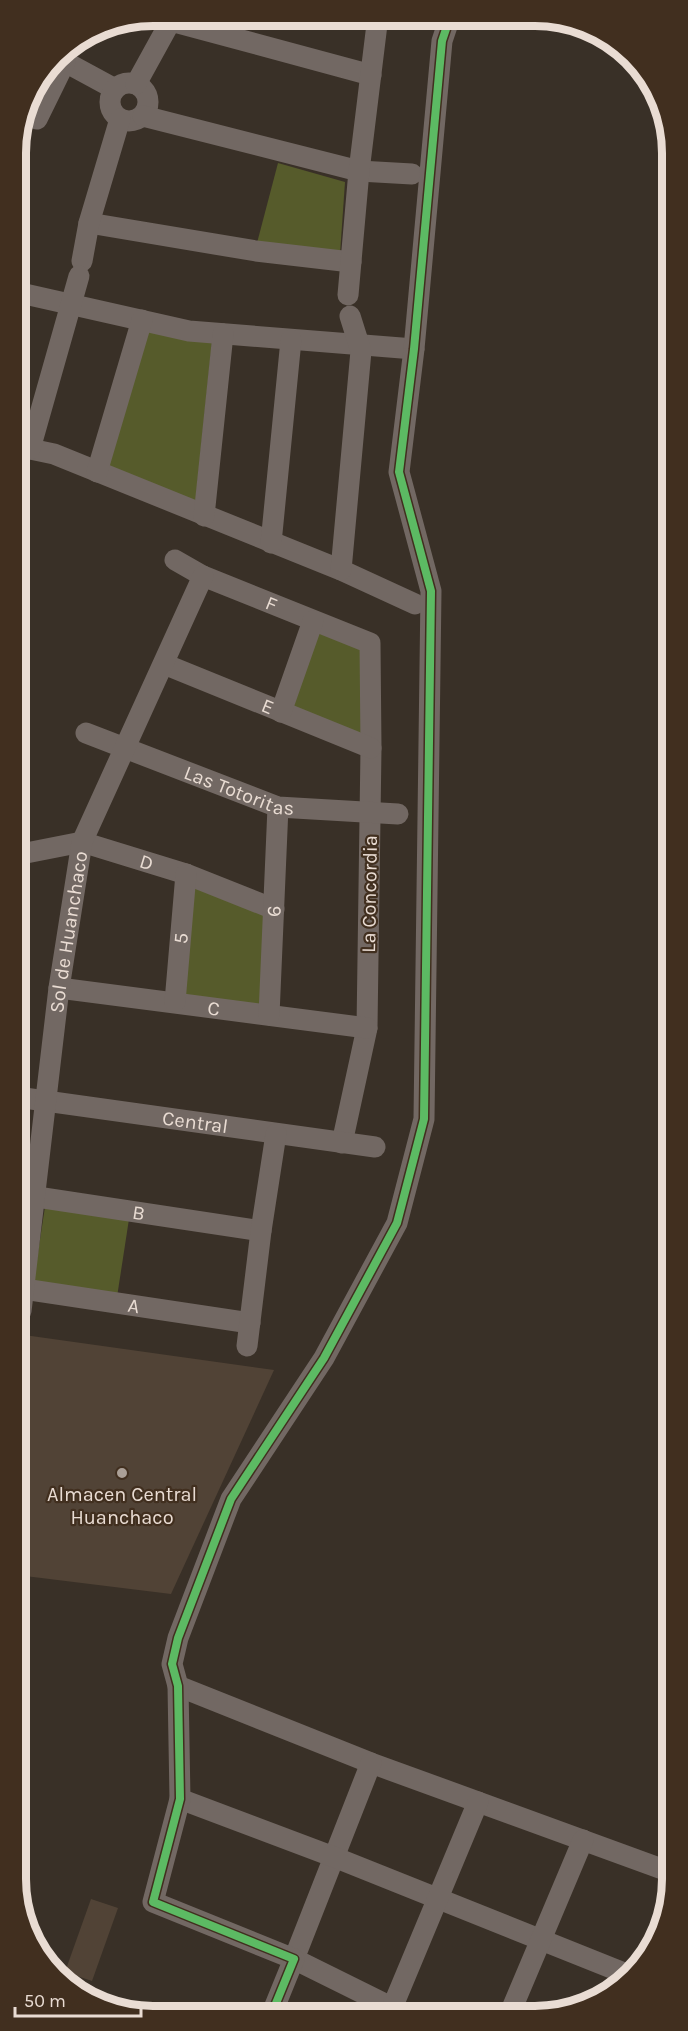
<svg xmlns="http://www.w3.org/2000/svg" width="688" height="2031" font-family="Karla,sans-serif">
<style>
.green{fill:#565b2b}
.building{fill:#514336}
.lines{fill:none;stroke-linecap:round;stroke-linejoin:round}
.minor{stroke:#726863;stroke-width:21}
.cycleway-casing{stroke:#412f1f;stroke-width:11}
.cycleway{stroke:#5cba63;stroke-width:8}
.poi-dot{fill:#aba097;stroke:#412f1f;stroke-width:2}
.labels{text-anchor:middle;stroke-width:4.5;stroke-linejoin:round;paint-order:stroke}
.street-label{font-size:20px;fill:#e9dcd3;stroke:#412f1f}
.poi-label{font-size:20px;fill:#e9dcd3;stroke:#412f1f}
.rim{fill:none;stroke:#e9dcd3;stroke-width:8}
</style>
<rect width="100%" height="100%" fill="#393027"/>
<g class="green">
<path d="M278,163L345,182L340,254L257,243Z"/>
<path d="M147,331L212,343L195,507L106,469Z"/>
<path d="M317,630L366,651L368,741L287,710Z"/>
<path d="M192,881L270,914L267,1011L181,999Z"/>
<path d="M45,1207L129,1219L117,1297L33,1285Z"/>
</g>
<g class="building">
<path d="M17,1334L274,1370L171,1594L17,1575Z"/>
<path d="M91,1899L118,1908L92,1981L65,1972Z"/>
<path d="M216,2005L238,2013H212Z"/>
</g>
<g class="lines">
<g class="minor">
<path d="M171,21L371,75"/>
<path d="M56,57L115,89"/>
<circle cx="129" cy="102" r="19"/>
<path d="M136,84L174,15"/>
<path d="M143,116L359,171L412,174"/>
<path d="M37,119L65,62"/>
<path d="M89,223L256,251L351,262"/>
<path d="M82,261L89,223L120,119"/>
<path d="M16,292L189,331L414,349"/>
<path d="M348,295L359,171L378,16"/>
<path d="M16,446L54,454L341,570L415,604"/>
<path d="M30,449L79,276"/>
<path d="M97,472L142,320"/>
<path d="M204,516L223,334"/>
<path d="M271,543L291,340"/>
<path id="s1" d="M175,560L203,576L370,643L371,748L367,1028L342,1143"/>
<path d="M341,570L361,351L350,316"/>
<path id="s2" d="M164,664L371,748"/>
<path d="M281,712L313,621"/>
<path id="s3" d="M86,733L278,807L398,814"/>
<path id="s4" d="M16,855L82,842L186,874L274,909"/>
<path id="s5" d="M59,988L367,1028"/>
<path id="s6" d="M175,1002L186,874"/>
<path id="s7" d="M269,1015L278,807"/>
<path id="s8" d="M17,1097L375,1147"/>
<path id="s9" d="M17,1194L261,1231"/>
<path id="s10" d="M17,1288L250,1323"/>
<path id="s11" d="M21,1311L59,988L82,842L203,576"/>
<path d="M247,1346L261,1231L276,1134"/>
<path d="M178,1686L371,1763L673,1873"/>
<path d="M371,1763L294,1959L403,2013"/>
<path d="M180,1799L334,1857L629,1975"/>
<path d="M392,2008L478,1802"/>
<path d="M272,2013L294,1959L153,1902L180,1799L178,1686L172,1664L178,1638L231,1499L324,1358L397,1223L424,1119L431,591L399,472L414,349L442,41L450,17"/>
<path d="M510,2013L583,1840"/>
</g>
<g class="cycleway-casing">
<path id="cycleway" d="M272,2013L294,1959L153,1902L180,1799L178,1686L172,1664L178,1638L231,1499L324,1358L397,1223L424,1119L431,591L399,472L414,349L442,41L450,17"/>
</g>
<use href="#cycleway" class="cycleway"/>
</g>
<circle class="poi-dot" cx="122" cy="1473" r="6"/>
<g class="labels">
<g class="street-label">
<text dy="7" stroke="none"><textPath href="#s1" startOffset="106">F</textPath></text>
<text dy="7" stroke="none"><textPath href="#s2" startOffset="112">E</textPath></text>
<text dy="7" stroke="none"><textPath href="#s3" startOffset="164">Las Totoritas</textPath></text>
<text dy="7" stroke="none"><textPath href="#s4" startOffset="135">D</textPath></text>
<text transform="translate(369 894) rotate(-89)" y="7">La Concordia</text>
<text dy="7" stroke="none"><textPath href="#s7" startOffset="104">6</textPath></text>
<text dy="7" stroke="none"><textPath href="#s11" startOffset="382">Sol de Huanchaco</textPath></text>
<text dy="7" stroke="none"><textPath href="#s6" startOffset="64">5</textPath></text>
<text dy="7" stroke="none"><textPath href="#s5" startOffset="156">C</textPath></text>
<text dy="7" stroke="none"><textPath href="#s8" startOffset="180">Central</textPath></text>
<text dy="7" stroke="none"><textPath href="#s9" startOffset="123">B</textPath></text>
<text dy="7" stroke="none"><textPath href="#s10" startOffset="118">A</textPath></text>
</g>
<g class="poi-label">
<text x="122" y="1501">Almacen Central<tspan x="122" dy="23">Huanchaco</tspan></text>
</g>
</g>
<path d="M0 0H688V2031H0ZM153 26H535A127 127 0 0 1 662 153V1879A127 127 0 0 1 535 2006H153A127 127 0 0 1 26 1879V153A127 127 0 0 1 153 26Z" fill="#412f1f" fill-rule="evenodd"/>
<path class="rim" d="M153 26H535A127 127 0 0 1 662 153V1879A127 127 0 0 1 535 2006H153A127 127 0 0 1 26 1879V153A127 127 0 0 1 153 26Z"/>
<path d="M15 2007v9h126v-9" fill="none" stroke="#e9dcd3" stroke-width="3"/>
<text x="24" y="2007" font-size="18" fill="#e9dcd3" stroke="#412f1f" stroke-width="4.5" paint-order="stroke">50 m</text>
</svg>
